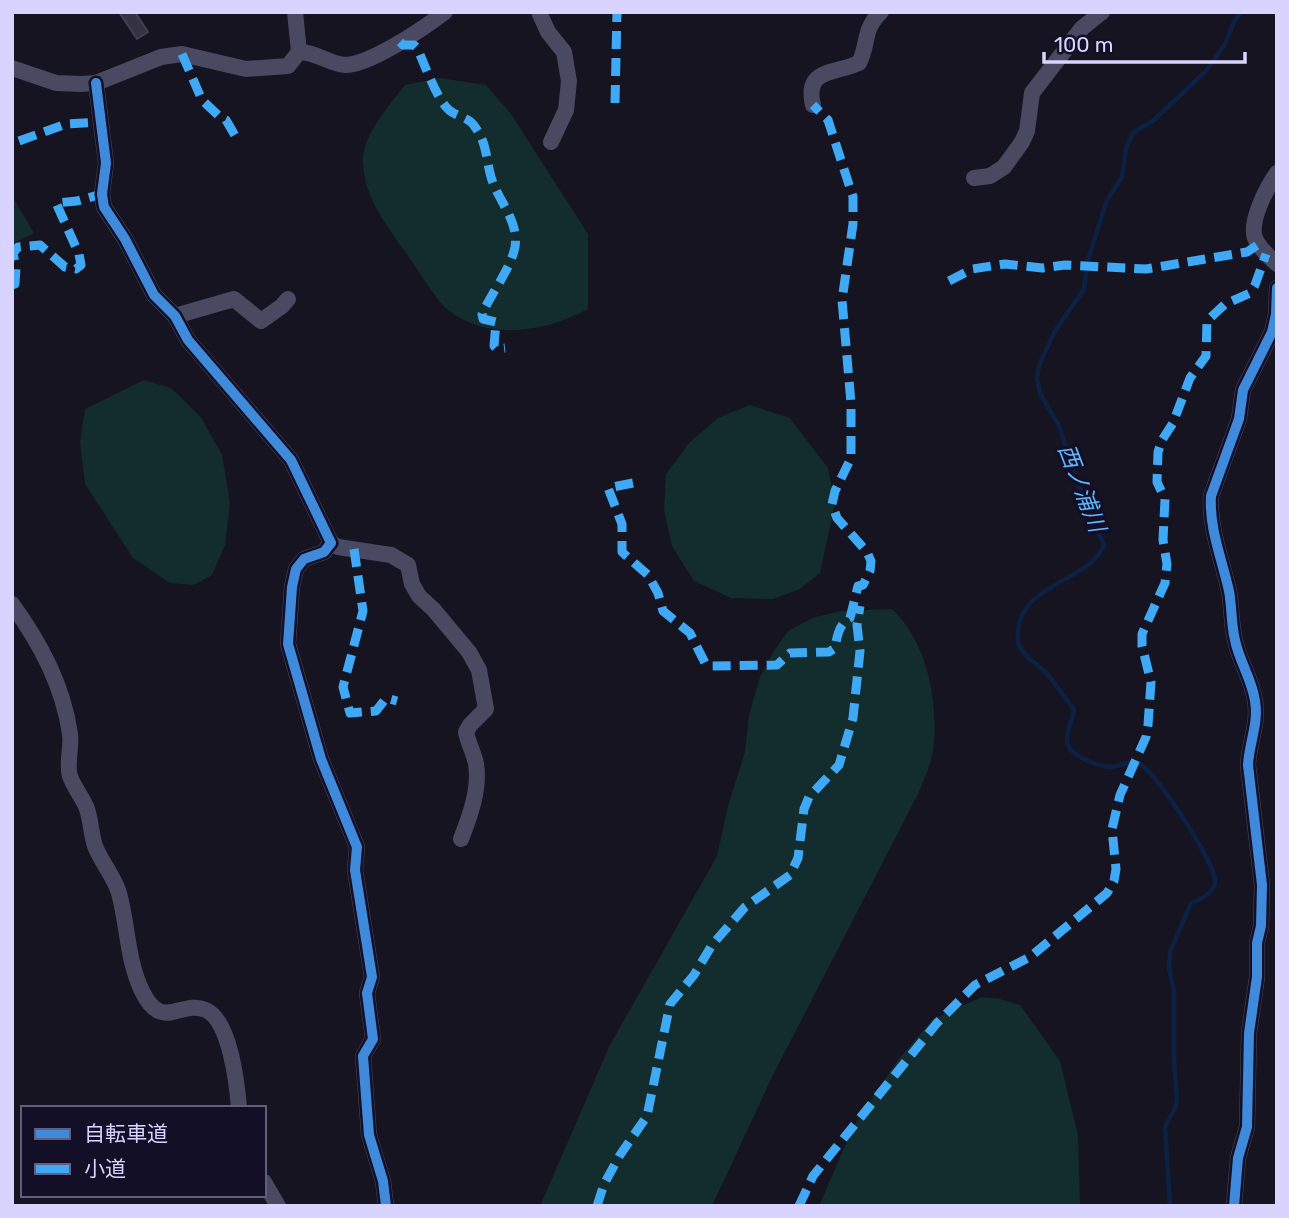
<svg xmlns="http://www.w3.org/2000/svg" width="1289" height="1218" font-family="Rubik,'Noto Sans JP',sans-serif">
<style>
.green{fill:#132c2d}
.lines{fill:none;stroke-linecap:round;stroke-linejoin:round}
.stream{stroke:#0d2144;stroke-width:4.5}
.building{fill:#343243;stroke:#433f54;stroke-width:2}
.minor{stroke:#4a4962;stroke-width:16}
.quiet{stroke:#3fa9f5;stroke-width:9;stroke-dasharray:18 9;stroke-linecap:butt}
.cycleway-casing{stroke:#130f26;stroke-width:15}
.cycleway{stroke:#408adc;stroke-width:10}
.labels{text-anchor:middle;stroke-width:7;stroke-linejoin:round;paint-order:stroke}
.water-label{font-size:23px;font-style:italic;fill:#62b6ff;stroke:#130f26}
</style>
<rect width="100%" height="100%" fill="#161421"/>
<g class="green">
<path d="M440,78L486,85L511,114L588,234V309C546,332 487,342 447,309C435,299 414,263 403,249C384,222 362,193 363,158C363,135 391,103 405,85Z"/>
<path d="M12,196L34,233L12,244Z"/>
<path d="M144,380L171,388L202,419L222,455L230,503L225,545L212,575L194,585L170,583L133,558L85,484L80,442L85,409Z"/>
<path d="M750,405L790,418L828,468L835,503L820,573L800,589L773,599L731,598L694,581L672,546L664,510L666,474L689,443L718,418Z"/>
<path d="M892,609C928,643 939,703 933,751C931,765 924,779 919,792L773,1075L712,1206H540L610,1045L717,856L728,806L745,752L749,715L760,677L774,651L788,631L815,617L842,611Z"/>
<path d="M982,997L1000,999L1020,1005L1060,1061L1078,1135L1080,1206H819L853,1127L898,1060L933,1019Z"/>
</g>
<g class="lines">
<path class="stream" d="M1170,1206L1165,1127L1175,1108L1177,1100L1174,1061V991L1169,968L1170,952L1191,903C1201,899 1213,894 1215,883C1218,866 1157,774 1141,765C1130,759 1121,766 1110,767C1100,767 1078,758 1071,750C1061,739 1073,721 1074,709C1065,698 1057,686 1048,675C1040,666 1027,659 1021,649C1018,644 1017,638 1018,633C1019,584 1089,582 1104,545L1083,499L1059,426L1040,393L1037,379L1039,365L1055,331L1084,289L1088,260L1107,200L1122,177L1126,148L1133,133L1154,120L1205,72L1224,46L1234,22L1241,12"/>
</g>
<path class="building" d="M119,12H135L148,32L137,39Z"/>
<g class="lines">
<g class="minor">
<path d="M539,12L548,32L564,52L569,81L566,110L551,142"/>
<path d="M299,52C317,52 329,64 345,65C370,65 424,28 445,12"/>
<path d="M12,68L56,83L81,84L96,83L161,57L182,54L246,69L288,66L299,52L295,12"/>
<path d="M96,83L106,163L102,194L104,207L125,239L154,295L175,316L188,340L291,460L331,543L324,552L304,559L296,569L292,587L288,644L321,759L357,847L355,870L372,977L367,993L373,1039L363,1056L369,1135L383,1181L386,1206"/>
<path d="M813,105C804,68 835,74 859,63C869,44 862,30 881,12"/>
<path d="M1277,173C1267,187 1249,221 1255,238C1259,248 1269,257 1277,264"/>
<path d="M974,178L990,176L1004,167L1022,142L1027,131L1032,93L1082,28L1102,12"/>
<path d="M175,316L234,299L261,321L282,306L288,299"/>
<path d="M331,543L338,547L391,555L408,565L412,584L419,596L434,610L469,652L479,670L486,709L470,725L466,732C468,743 474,753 476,764C480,789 470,816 461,839"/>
<path d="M12,604C40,643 63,685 70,734C72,747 66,764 70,776C74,788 83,798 87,809C91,821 91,834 95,846C101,862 114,876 119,893C128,926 127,960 142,991C162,1033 181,999 206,1010C230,1021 237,1084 239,1108"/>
<path d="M264,1182L278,1206"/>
<path d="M1234,1206L1238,1158L1247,1127L1249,1033L1257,977V943L1261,926L1262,885L1248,765C1249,743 1259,723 1255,701C1252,679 1239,661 1235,640C1231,624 1232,607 1229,591C1222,559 1209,529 1211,496L1239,419L1243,390L1272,332L1276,314L1277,288"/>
</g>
<g class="quiet">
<path d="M400,42L403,45H414L417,48C425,65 436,98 449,110C457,117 469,117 475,127C487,143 486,159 491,177C498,201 519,220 515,247C511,268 491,294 482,314L483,319L496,322L494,346L497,349L505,348"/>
<path d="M182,54L202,100L220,117L226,120L237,139"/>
<path d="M615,103L617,12"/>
<path d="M19,141L66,124L101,122"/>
<path d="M949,281L972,269L1005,264L1042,268L1065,265L1146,269L1247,252L1259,244"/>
<path d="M12,285L15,284L16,268L13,253L18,247L40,245L65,267L76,269L81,265L79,254L56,203L77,201L102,194"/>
<path d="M633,483L608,488L622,524V552L648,575L658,593L663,611L690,633L705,663L710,666L777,665L790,653L829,652L835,648C837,636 839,624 850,618L858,586L863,585L870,571L871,561L867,552L837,518L832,504L835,491L851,458V403L842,300L853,224V197L828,120L813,105"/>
<path d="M354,549L363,611L343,687L350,713L376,711L386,698L397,701"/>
<path d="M597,1206L604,1184L620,1155L647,1116L670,1004L694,975L712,945L745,907L790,875L798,858L804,809L809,797L839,765L853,718L860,651L857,625L860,606"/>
<path d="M799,1206L813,1176L937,1023L975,985L1030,957L1107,893L1114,881L1116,869L1112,829L1120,795L1146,737L1148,725L1151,682L1142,646V634L1165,583L1167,564L1163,540L1165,499L1157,482L1158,452L1162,440L1173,423L1190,378L1206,356L1207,321L1225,304L1250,293L1255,285L1266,254"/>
</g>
<g class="cycleway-casing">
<g id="cycleway">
<path d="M96,83L106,163L102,194L104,207L125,239L154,295L175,316L188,340L291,460L331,543L324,552L304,559L296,569L292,587L288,644L321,759L357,847L355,870L372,977L367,993L373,1039L363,1056L369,1135L383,1181L386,1206"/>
<path d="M1234,1206L1238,1158L1247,1127L1249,1033L1257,977V943L1261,926L1262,885L1248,765C1249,743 1259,723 1255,701C1252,679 1239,661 1235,640C1231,624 1232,607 1229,591C1222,559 1209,529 1211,496L1239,419L1243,390L1272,332L1276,314L1277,288"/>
</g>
</g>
<use href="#cycleway" class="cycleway"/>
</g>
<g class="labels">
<g class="water-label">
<text transform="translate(1082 488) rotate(69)" y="8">西ノ浦川</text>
</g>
</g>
<rect width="1289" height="1218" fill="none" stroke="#d9d4ff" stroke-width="28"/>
<rect x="21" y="1106" width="245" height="91" fill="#130f26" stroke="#625e7d" stroke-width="2"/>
<rect x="35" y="1129" width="35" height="10" fill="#408adc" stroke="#625e7d" stroke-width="2"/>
<text x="84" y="1141" font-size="21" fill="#d9d4ff">自転車道</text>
<rect x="35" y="1164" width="35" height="10" fill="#3fa9f5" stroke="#625e7d" stroke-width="2"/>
<text x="84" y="1176" font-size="21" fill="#d9d4ff">小道</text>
<path d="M1044 52v10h201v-10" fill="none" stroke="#d9d4ff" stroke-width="3.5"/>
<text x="1054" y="52" font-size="21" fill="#d9d4ff" stroke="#130f26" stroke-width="5" paint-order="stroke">100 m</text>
</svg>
